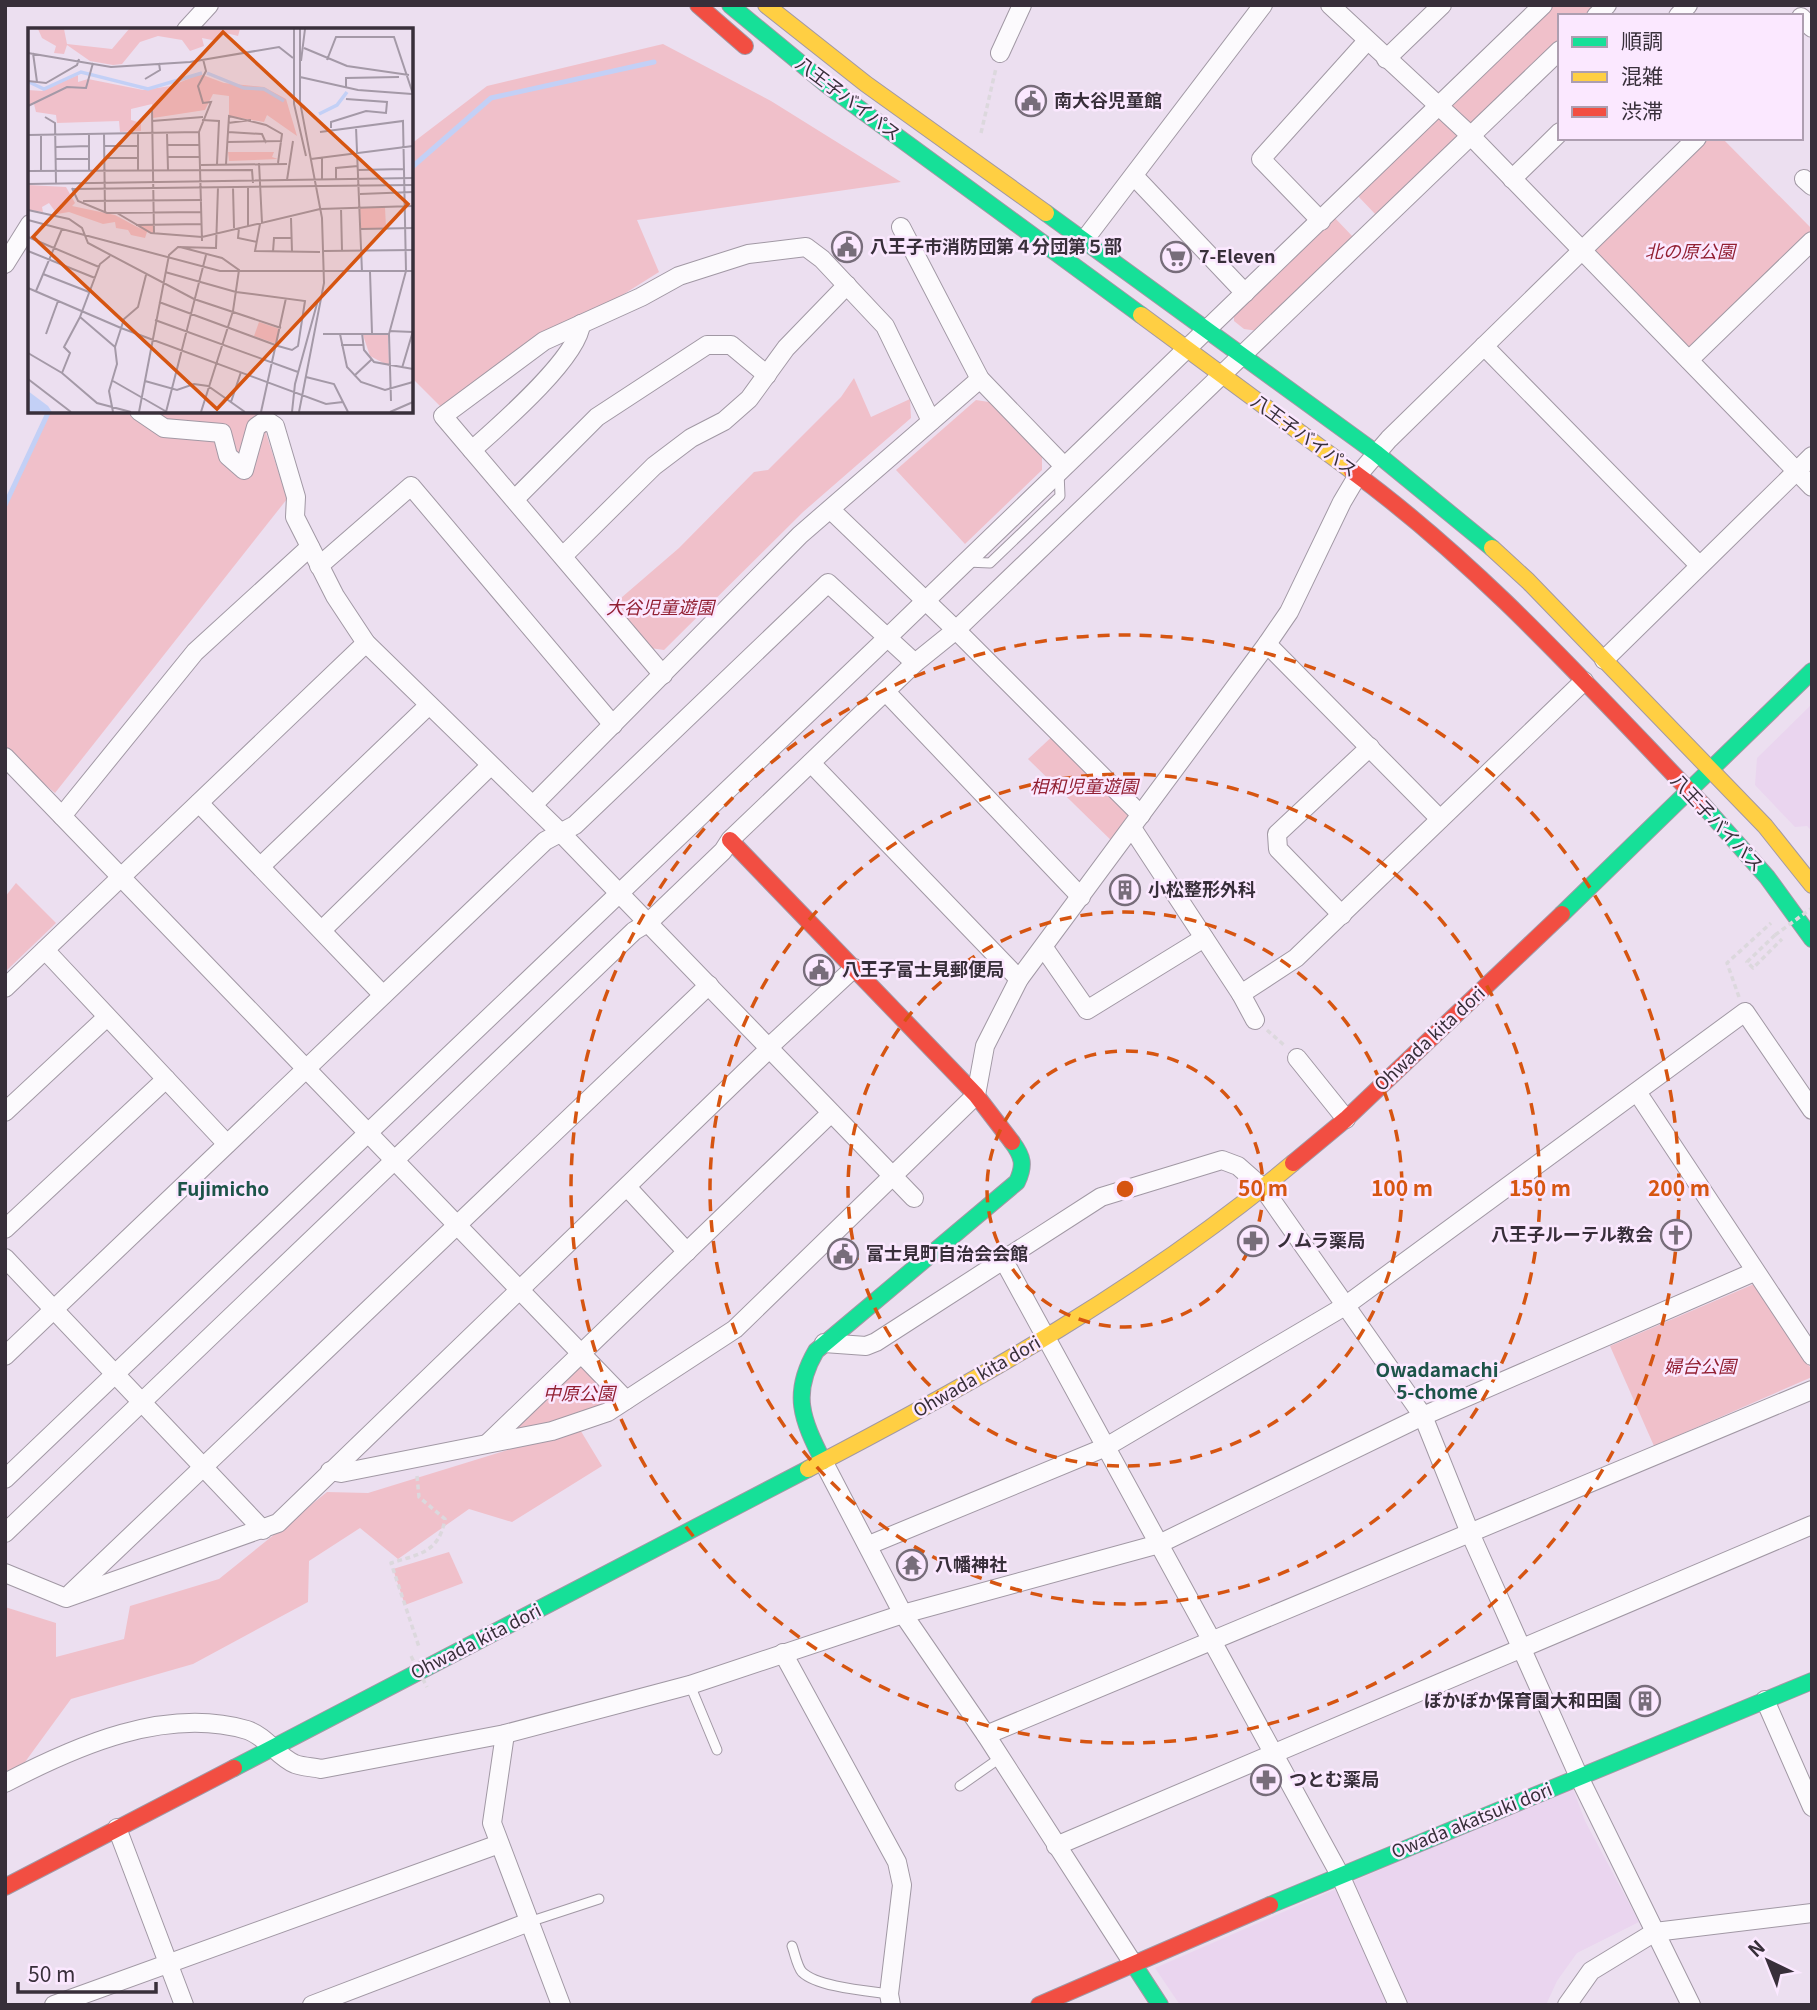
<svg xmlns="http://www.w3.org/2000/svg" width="1817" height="2010" font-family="Georgia,'Noto Sans JP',serif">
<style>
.built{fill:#ead5ef}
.green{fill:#f0c0ca;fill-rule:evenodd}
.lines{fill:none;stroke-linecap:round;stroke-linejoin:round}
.stream{stroke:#c3d0f6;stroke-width:5}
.lane-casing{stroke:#a198a4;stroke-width:11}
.street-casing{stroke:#a198a4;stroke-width:20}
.fast-casing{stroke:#a198a4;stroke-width:18}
.slow-casing{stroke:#a198a4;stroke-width:18}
.jam-casing{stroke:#a198a4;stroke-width:18}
.path{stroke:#dcd8dd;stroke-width:3.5;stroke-dasharray:5 3.5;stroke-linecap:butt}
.lane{stroke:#fcfafd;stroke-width:9}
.street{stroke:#fcfafd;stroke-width:18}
.fast{stroke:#16e098;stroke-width:16}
.slow{stroke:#ffcf43;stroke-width:16}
.jam{stroke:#f24e42;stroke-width:16}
.path-bridge{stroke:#dcd8dd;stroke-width:3.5;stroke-dasharray:5 3.5;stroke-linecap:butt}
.ring{fill:none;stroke:#d65511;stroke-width:3.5;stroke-dasharray:12 9}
.labels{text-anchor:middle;stroke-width:5;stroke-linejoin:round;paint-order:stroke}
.street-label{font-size:18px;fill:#382f3a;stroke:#fbe8ff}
.poi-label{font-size:18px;font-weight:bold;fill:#382f3a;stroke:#fbe8ff;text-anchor:start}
.park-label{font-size:18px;font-style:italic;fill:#922033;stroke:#fbe8ff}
.neighbourhood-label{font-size:19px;font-weight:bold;fill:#1d5449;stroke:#fbe8ff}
.inset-river{fill:none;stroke:#c3d0f6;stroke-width:3.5}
.inset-road{fill:none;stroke:#a499a7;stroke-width:2}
.view{fill:#d65511;fill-opacity:0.15;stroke:#d65511;stroke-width:3.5}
.inset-edge{fill:none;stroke:#382f3a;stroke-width:3.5}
.centre{fill:#d65511;stroke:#fbe8ff;stroke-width:3.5}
.ring-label{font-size:21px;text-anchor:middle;font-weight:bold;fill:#d65511;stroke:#fbe8ff;stroke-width:5;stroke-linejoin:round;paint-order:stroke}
</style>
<rect width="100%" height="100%" fill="#ecdff0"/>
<g class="built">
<path d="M1812,704V831L1807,826L1795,827L1755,785L1757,758Z"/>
<path d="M1572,1786L1585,1821L1639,1922L1577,1953L1557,1981L1546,2005H1180L1155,1968Z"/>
</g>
<g class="green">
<path d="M1551,5H1603L1592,16H1560V47L1258,331L1244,329L1234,321V311ZM1357,195L1377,216L1354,238L1334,217Z"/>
<path d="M663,44L771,101L901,182L637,220L659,272L442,408L411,377V144L487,86Z"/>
<path d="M1697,138H1722L1812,229V241L1689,360L1582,251Z"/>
<path d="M854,378L871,417L910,399L911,418L803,512L664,650L650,648L614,604L679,548L754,472L768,470L841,397Z"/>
<path d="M976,400L989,402L1042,455V470L965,544L896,470Z"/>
<path d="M49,411H259L287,499L55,793L5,751V509Z"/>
<path d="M1057,732L1141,815L1118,847L1028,759Z"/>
<path d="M16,883L56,923L5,972V897Z"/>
<path d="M1754,1284L1812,1370V1377L1654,1446L1610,1346Z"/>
<path d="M579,1354L626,1400L487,1444Z"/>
<path d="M579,1428L602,1466L512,1522L469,1509L398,1559L360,1528L309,1561L308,1602L193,1664L71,1699L17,1773L5,1770V1607L56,1623V1657L124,1639L130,1606L219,1579L327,1492L368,1493Z"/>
<path d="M449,1552L463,1583L405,1605L393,1569Z"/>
</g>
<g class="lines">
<g class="stream">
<path d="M411,168L491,98L654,62"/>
<path d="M5,505L49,411"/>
</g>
<g class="lane-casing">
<g id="lane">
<path d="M967,562L990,563L1060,496L1059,472"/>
<path d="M690,1685L717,1750"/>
<path d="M960,1786L1000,1758"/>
<path d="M529,1922L599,1899"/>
<path d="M792,1946C795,1954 797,1966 802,1972C817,1987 868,1991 889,1994"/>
</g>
</g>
<g class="street-casing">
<g id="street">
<path d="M1330,5L1470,135L1812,487"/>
<path d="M1596,16L1607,5"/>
<path d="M1678,16L1688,5"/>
<path d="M1801,17L1812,28"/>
<path d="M186,30L209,5"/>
<path d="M1000,53L1022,5"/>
<path d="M1386,59L1442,5"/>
<path d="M1134,176L1245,293"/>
<path d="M1512,179L1560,132"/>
<path d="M1804,179L1812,186"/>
<path d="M1321,221L1261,159L1367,41"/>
<path d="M901,227L980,379L1064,466"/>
<path d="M1085,239L1263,5"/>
<path d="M5,264L30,224"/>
<path d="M1484,346L1699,565"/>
<path d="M1689,360L1812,241"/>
<path d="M139,411L164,428L222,433L228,456L244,470L256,427L266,420L275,426L296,497L295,517L335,596L366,643L560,832L914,1198"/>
<path d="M472,450C499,426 578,358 581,324"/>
<path d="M515,499L597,417L707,345H731L767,375"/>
<path d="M831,510L956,630L1141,815"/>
<path d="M563,556L654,466L691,438L724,421L749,399L786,348L847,285"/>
<path d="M319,566L411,486L613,725"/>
<path d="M1267,644L1440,819"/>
<path d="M1604,660L1812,456"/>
<path d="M663,675L443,416L544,341L641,297L679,276L748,254L806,247L822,259L885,326L931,421"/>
<path d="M886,692L1081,897"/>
<path d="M5,757L626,1400"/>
<path d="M811,763L1019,979"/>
<path d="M199,803L383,995"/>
<path d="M533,805L800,535L980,379"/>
<path d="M62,816L195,652L310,547"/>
<path d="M1132,828L1241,994L1296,958L1584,681"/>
<path d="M261,866L429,705"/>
<path d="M1342,915L1278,849L1277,834L1370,747"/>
<path d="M322,930L490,766"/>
<path d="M1044,948L1087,1010L1204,938"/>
<path d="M45,950L227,1144"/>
<path d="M5,988L366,643"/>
<path d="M1241,994L1255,1020"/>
<path d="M768,1048L854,968"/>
<path d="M1297,1058L1346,1119"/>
<path d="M1637,1092L1812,1356"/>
<path d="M5,1112L107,1017"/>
<path d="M627,1187L687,1252"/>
<path d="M5,1229L166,1079"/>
<path d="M5,1258L263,1530"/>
<path d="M1003,1259L1340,1875L1398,2005"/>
<path d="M824,1343L866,1346L876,1342L1101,1197L1222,1160L1238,1166L1263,1188L1423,1416L1470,1533L1579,1777L1691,2005"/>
<path d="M5,1356L545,841L575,825L828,583L915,663"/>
<path d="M488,1443L831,1113"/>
<path d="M823,1461L903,1614L986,1735L1134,1965"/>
<path d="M330,1471L341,1473L552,1431L608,1412L735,1329L976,1095L985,1046L1019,979L1267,644L1289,612L1342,502L1358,475L1389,439L1697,138"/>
<path d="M5,1479L888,637L1543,5"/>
<path d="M5,1533L634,931L649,922L723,851L730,840L915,663L956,630L1560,50"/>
<path d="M869,1545L1106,1447L1345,1306L1745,1012L1812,1110"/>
<path d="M5,1573L66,1598L278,1523L769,1049"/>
<path d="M71,1593L709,985"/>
<path d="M783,1653L897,1862L902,1885L889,1994L891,2005"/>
<path d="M1765,1700L1812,1807"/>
<path d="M505,1734L492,1823L561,2005"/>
<path d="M986,1735L1812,1390"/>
<path d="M5,1783C76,1746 166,1706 247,1730C266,1736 278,1757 295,1764C303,1767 313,1767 321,1769L505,1734L690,1685L903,1614L1159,1544L1423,1416L1754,1272"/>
<path d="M117,1828L184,2005"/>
<path d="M1056,1846L1812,1525"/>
<path d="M54,2005L499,1844"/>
<path d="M312,2005L529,1922"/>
<path d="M1567,2005L1591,1971L1655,1932L1812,1913"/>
</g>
</g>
<g class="fast-casing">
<g id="fast">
<path d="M730,5L827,85L1141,315"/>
<path d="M1046,213L1376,453L1492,548"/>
<path d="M1703,805L1767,877L1812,939"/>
<path d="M1562,914L1812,671"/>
<path d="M823,1461C802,1419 791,1394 816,1351L1017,1182C1025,1165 1023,1157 1012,1142"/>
<path d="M234,1768L808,1469"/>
<path d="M1270,1905L1812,1681"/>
<path d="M1134,1965L1160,2005"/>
</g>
</g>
<g class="slow-casing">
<g id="slow">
<path d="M766,5L866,84L1046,213"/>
<path d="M1141,315L1352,471"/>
<path d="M1492,548L1528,581L1765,826L1812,885"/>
<path d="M808,1469C979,1380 1143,1288 1293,1163"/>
</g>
</g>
<g class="jam-casing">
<g id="jam">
<path d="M698,5L745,46"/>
<path d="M1352,471C1483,567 1591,689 1703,805"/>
<path d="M730,840L976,1095L1012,1142"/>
<path d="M1293,1163L1346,1119L1562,914"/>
<path d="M5,1887L234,1768"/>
<path d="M1039,2005L1270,1905"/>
</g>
</g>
<g class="path">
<path d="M981,133L996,68"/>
<path d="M1811,839L1812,840"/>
<path d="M1775,935L1747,962L1753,968L1782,939"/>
<path d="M1739,997L1727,963L1771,923"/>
<path d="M1267,1030L1285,1046"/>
<path d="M417,1476L419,1497L445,1519C439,1553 419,1554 391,1563L419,1647"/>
</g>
<use href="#lane" class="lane"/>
<use href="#street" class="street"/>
<use href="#fast" class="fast"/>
<use href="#slow" class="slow"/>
<use href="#jam" class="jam"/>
<g class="path-bridge">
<path d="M1775,935L1812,908"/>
<path d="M411,1656L427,1687"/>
</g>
</g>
<g class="ring">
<circle cx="1125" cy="1189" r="138"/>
<circle cx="1125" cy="1189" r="277"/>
<circle cx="1125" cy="1189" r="415"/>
<circle cx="1125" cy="1189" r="554"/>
</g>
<defs>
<g id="civic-ring" transform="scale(1.575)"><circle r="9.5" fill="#fbe8ff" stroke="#776d7a" stroke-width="1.5"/><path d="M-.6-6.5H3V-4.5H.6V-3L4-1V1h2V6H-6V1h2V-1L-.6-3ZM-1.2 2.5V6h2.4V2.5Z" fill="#776d7a"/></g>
<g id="supermarket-ring" transform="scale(1.575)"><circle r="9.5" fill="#fbe8ff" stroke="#776d7a" stroke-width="1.5"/><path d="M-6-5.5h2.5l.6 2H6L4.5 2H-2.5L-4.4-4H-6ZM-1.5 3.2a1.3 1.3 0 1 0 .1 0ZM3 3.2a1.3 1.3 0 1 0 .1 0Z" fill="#776d7a"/></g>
<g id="building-ring" transform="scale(1.575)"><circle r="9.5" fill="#fbe8ff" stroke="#776d7a" stroke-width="1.5"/><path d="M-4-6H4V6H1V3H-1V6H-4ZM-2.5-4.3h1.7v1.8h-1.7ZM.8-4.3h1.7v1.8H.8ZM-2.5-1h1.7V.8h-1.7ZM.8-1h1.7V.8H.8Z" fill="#776d7a"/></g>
<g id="church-ring" transform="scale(1.575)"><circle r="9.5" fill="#fbe8ff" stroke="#776d7a" stroke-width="1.5"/><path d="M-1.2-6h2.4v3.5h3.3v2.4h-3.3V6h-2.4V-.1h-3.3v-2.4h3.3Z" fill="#776d7a"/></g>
<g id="pharmacy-ring" transform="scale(1.575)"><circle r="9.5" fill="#fbe8ff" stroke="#776d7a" stroke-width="1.5"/><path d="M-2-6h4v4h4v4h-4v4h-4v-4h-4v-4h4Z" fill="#776d7a"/></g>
<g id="temple-ring" transform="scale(1.575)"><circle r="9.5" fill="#fbe8ff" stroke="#776d7a" stroke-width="1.5"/><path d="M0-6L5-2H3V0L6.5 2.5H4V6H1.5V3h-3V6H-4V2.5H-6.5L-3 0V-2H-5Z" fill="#776d7a"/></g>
</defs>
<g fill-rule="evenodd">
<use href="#civic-ring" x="1031" y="101"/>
<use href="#civic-ring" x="847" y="247"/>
<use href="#supermarket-ring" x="1176" y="257"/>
<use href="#building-ring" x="1125" y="890"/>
<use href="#civic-ring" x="819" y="970"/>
<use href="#church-ring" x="1676" y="1235"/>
<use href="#pharmacy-ring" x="1253" y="1241"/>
<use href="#civic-ring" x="843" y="1254"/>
<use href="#temple-ring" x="912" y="1565"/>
<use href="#building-ring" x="1645" y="1701"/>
<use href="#pharmacy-ring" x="1266" y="1780"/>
</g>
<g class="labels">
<g class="street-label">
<text transform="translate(848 99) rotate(37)" y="6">八王子バイパス</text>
<text transform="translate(1304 436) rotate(36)" y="6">八王子バイパス</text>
<text transform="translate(1717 823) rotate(47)" y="6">八王子バイパス</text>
<text transform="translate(1430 1039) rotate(-43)" y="6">Ohwada kita dori</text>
<text transform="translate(977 1377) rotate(-30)" y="6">Ohwada kita dori</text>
<text transform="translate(476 1642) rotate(-27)" y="6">Ohwada kita dori</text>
<text transform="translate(1472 1821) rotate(-22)" y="6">Owada akatsuki dori</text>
</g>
<g class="poi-label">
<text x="1054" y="107">南大谷児童館</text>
<text x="870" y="253">八王子市消防団第４分団第５部</text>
<text x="1199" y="263">7-Eleven</text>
<text x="1148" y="896">小松整形外科</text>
<text x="842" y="976">八王子富士見郵便局</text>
<text x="1653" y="1241" text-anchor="end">八王子ルーテル教会</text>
<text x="1276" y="1247">ノムラ薬局</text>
<text x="866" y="1260">富士見町自治会会館</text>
<text x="935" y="1571">八幡神社</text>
<text x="1622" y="1707" text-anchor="end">ぽかぽか保育園大和田園</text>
<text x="1289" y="1786">つとむ薬局</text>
</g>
<g class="park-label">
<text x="1690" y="258">北の原公園</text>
<text x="660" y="614">大谷児童遊園</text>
<text x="1084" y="793">相和児童遊園</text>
<text x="1700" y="1373">婦台公園</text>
<text x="579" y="1400">中原公園</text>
</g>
<g class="neighbourhood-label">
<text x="223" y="1196">Fujimicho</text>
<text x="1437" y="1377">Owadamachi<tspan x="1437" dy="22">5-chome</tspan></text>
</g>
</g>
<g transform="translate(28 28)">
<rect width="385" height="385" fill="#ecdff0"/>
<path d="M10,1H36L39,16L84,21L101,1H212L210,8L198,5L189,13L174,10L176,18L162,23L154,12L130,8L112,14L94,36L85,37L62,33L39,17L36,26L26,25L28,18L14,10ZM172,46L196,55L236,59L258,71L269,108L239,87L236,94L201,88V68L185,66L177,82L125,90L124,76L103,81V92L113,95V103L92,104L91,93L29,95L28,87L8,84L6,76L0,77V62L14,63L50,47V54L60,51L115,62L143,58ZM200,124H246L244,129L250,131L201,133ZM0,157L38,159L47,175L44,178L87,187L113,201L108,197H126V206L119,204L117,210L103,207L100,202L88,200L87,194L75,196L41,184L29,186L21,175L14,179L15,184L0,182ZM357,179L358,200L333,201L332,180ZM231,294L252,301L249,316L226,308ZM335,307H360L361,338L342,328Z" fill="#f0c0ca"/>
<path d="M0,363L20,378L24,384H0Z" fill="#c3d0f6"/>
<path class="inset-river" d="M179,45L216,60L236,61L256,73M1,54L16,61L53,44L120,61L174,45M291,86L309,77L319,64"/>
<path class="inset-road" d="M266,1V76L278,128M276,20L319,38L381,47M0,25L83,39L162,34L251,19L265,30M5,25L9,54M299,32L308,9H366L385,66M273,33L277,1M272,49L330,62L384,66M117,51L132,42L131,35M0,53L18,55L49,37L51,31M318,60V50L371,49M0,78L39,59L58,60L65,35M124,82L126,206M17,89L27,95L28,155M174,92L191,93L189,136M124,93L175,89M200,95L223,92M328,99L334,244M303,100V94L338,83L358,85L359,74L318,71M200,104L234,106L238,115M292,104L375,93L378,243L361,306L363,373M110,105V142M139,105L140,142M13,106V143M61,106V143M76,106L77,185M0,107L171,104M200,114L254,113M140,117H172M76,118H110M28,119L61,118M140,129H172M76,130H110M294,130V152M28,131H61M283,131L385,118M231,135L234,195M198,136L201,88L238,97L254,106L250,135M173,137L259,136M330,142L376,141M0,143L224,142L225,155M259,152L265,113M308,152V140L330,138M0,156L385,150M205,159L206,200M220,159V198M44,160L50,173L79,185L174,184M45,161L385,157M332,166L385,164M55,173L174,172M313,180L314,223M0,182L41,191L54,200L60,215L166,271L253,300M89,185L123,205L174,209L292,181L385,178M263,190L264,224M0,192L192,243H385M232,196L227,223L292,224M108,197L174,196M211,200L210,210L229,214M333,201L385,200M0,209L71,239M174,213L171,104L183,74L175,75L170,58L178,43L175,31M152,219L194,230L211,242L205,283L173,384M0,223L67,250M296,223L385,222M245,224L246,210H263M82,228L72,236L52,289L87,319M342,244L344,305M15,246L61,264M0,260L93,300L298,376L315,374M8,263L34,201M131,274L250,318L264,322L270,318L277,273L208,264L137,244M127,292L270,344M361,303L385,304M334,305L336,322L346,334L385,341M18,306L30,273M295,306H361M312,306L319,339L333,354L357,362L385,354M313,317H335M0,325L34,345L69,375L103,384M374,340L385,303M34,345L42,325L36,319L52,289M326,348L343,332M278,349L306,356L320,384M0,351L43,384M85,353L139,384M117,353L149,362L166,356L180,358L217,384M203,374L213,344M85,384L81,363L89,336L87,319L96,291L110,279L118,247M111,384L141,227L150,219L188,220L190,159M138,384L178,227M233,384L258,270M264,384L267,356L290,272M271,384L296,255L294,190L272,74V1M362,384L385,374"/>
<path class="view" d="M195,4L380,176L189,381L5,209Z"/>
<rect width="385" height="385" class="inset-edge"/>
</g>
<circle cx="1125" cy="1189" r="10" class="centre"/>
<g class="ring-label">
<text x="1263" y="1196">50 m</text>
<text x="1402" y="1196">100 m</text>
<text x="1540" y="1196">150 m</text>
<text x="1679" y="1196">200 m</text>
</g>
<rect width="1817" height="2010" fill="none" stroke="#382f3a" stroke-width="14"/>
<rect x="1558" y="14" width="245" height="126" fill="#fbe8ff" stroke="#ad9eb0" stroke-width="2"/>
<rect x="1572" y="37" width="35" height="10" fill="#16e098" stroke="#ad9eb0" stroke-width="2"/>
<text x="1621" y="49" font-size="21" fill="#382f3a">順調</text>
<rect x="1572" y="72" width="35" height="10" fill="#ffcf43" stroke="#ad9eb0" stroke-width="2"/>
<text x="1621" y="84" font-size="21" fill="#382f3a">混雑</text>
<rect x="1572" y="107" width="35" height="10" fill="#f24e42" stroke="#ad9eb0" stroke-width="2"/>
<text x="1621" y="119" font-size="21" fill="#382f3a">渋滞</text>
<g transform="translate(1768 1961) rotate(317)" stroke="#fbe8ff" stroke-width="5" paint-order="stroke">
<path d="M0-5L12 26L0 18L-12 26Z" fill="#382f3a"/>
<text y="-10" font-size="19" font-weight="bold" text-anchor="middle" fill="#382f3a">N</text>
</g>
<path d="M18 1982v10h138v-10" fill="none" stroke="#382f3a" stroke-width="3.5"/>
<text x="28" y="1982" font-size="21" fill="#382f3a" stroke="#fbe8ff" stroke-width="5" paint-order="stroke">50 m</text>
</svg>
